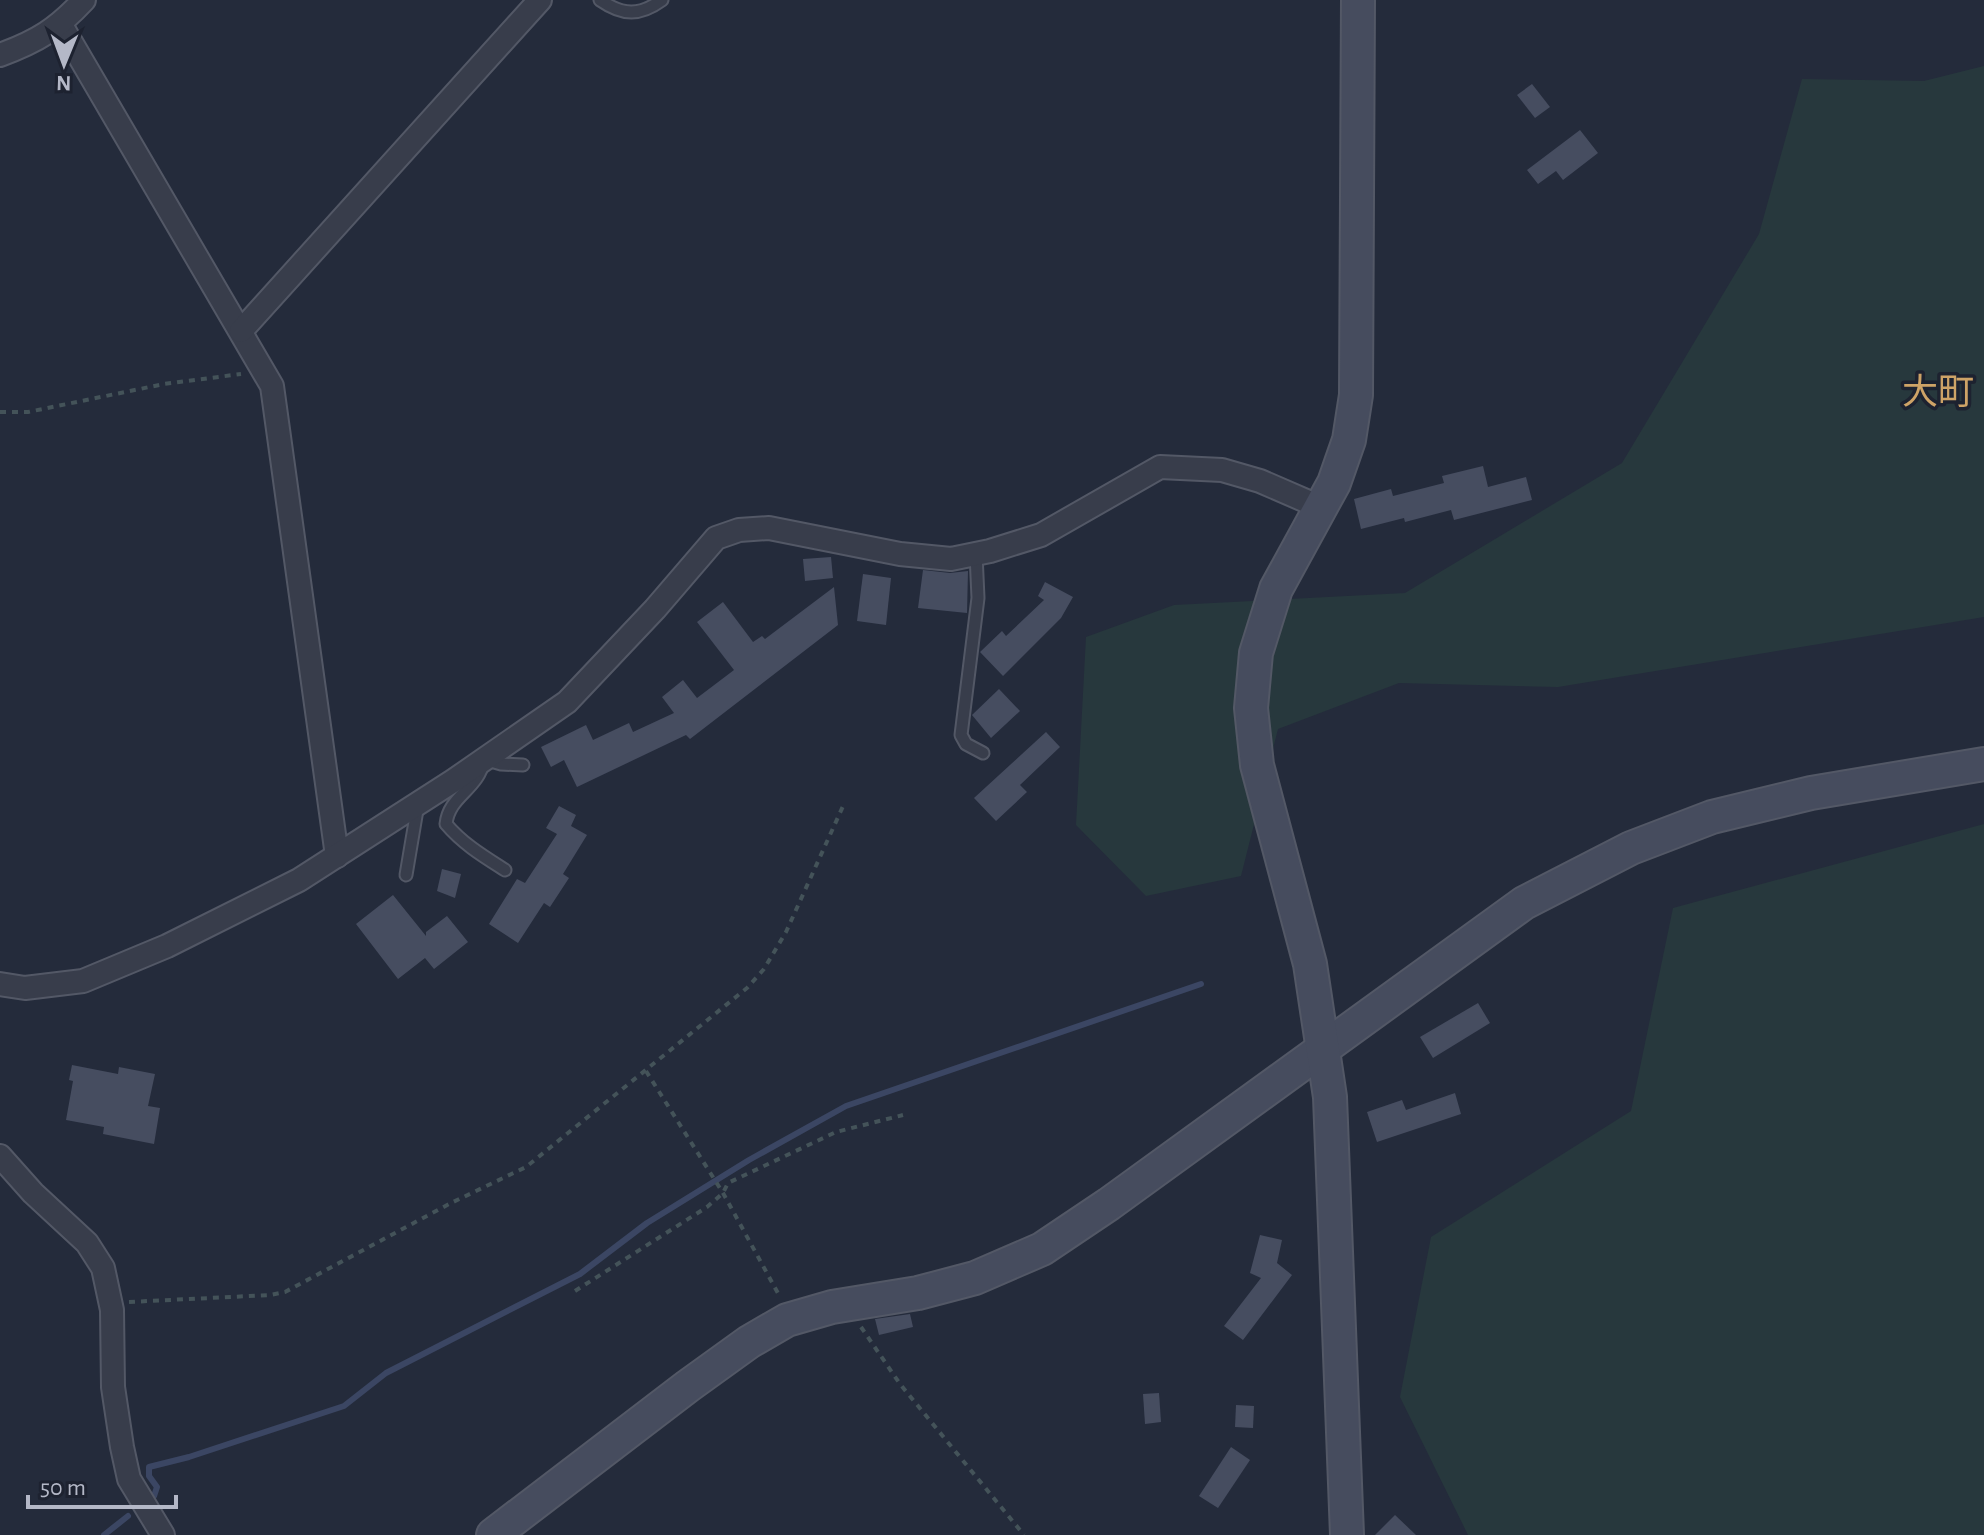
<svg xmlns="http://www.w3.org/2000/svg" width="1984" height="1535" font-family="'Alegreya Sans','Noto Sans JP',sans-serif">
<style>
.green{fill:#27383d}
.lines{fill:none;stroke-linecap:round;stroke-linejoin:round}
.stream{stroke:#3b4663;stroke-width:6}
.building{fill:#464d60}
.lane-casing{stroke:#535866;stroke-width:15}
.street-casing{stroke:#535866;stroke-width:26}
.secondary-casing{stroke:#535866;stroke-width:36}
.path{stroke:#445359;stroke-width:4;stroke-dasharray:6 6;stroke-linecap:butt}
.lane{stroke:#383d4b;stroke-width:11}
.street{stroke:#383d4b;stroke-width:22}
.secondary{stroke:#464c5e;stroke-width:32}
.labels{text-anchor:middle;stroke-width:7;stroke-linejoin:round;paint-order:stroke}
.quarter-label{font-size:36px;fill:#cea367;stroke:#1d2230}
</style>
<rect width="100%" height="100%" fill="#242b3b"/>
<g class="green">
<path d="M1984,66V617L1558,687L1399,683L1278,729L1241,876L1146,896L1076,825L1086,637L1174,605L1405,593L1622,463L1759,234L1802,79L1924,81Z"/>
<path d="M1984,824V1535H1468L1400,1397L1431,1237L1631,1111L1673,908Z"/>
</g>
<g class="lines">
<g class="stream">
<path d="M154,1496L157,1487L149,1476V1467L189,1457L344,1406L386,1373L580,1274L647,1223L749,1160L846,1106L1201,984"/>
<path d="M104,1535L128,1516"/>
</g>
</g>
<g class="building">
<path d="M1532,84L1550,107L1535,118L1517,95Z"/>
<path d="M1580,130L1598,153L1563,180L1556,171L1538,184L1527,170Z"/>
<path d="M1483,466L1488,487L1526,477L1532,500L1454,520L1451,510L1405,522L1404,518L1361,529L1354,499L1391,489L1393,496L1444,483L1442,476Z"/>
<path d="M831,557L833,578L805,581L803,559Z"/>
<path d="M923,570L950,573L968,571L967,613L918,608Z"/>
<path d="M863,574L891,578L886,625L857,621Z"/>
<path d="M1045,582L1073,597L1061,618L1003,676L980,652L1002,631L1006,636L1044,600L1038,596Z"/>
<path d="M834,587L838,625L690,739L686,735L577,787L564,760L551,767L541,747L586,725L593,740L629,723L633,732L674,713L662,697L683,680L697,698L734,670L697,622L723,602L753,642L762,636L765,639Z"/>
<path d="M999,689L1020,711L991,738L972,715Z"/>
<path d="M1046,732L1060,747L1020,785L1027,792L996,821L974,798Z"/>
<path d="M559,806L576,815L571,826L587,835L563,874L569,878L550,907L544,903L518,943L489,924L517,879L525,883L557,834L546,828Z"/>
<path d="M442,869L461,874L455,898L437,891Z"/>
<path d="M393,895L426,936V932L447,916L468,942L434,969L425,958L398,979L356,924Z"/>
<path d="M1478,1003L1490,1023L1433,1058L1420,1037Z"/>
<path d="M72,1065L118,1074L119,1067L155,1074L148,1106L160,1108L154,1144L103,1134L104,1127L66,1120L73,1081L69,1080Z"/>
<path d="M1455,1093L1461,1114L1377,1142L1367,1112L1402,1100L1406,1110Z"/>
<path d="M1260,1235L1282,1240L1277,1263L1292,1275L1243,1340L1224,1326L1261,1278L1250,1273Z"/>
<path d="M910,1314L913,1327L879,1335L875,1319Z"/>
<path d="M1159,1393L1161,1422L1145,1424L1143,1394Z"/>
<path d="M1236,1405L1254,1406L1253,1428L1235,1427Z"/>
<path d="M1231,1447L1250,1460L1218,1508L1199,1496Z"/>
<path d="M1395,1515L1416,1535H1375Z"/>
</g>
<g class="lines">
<g class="lane-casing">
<g id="lane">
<path d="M600,0C623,16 640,16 662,0"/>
<path d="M976,554L978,598L961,735L966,744L983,753"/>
<path d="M505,870C483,856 463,844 446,824C449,795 479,790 484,759L501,764L523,765"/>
<path d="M406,875L418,804"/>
</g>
</g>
<g class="street-casing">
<g id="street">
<path d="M61,25L272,386L337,856"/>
<path d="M0,55C38,41 57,29 84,0"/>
<path d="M241,331L540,0"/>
<path d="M0,984L25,988L83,981L167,946L299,880L453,781L567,702L655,609L716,538L739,530L769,528L900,554L951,559L990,551L1041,535L1160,467L1222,470L1260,481L1320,507"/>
<path d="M0,1156L33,1193L87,1243L103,1268L112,1310L113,1387L122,1447L129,1479L163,1535"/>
</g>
</g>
<g class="secondary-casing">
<g id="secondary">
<path d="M493,1535L688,1386L749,1342L787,1320L832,1307L918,1293L975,1278L1042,1249L1109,1204L1524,903L1631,848L1712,817L1811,793L1984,764"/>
<path d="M1347,1535L1330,1097L1310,964L1257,765L1251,708L1256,653L1276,589L1334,483L1349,440L1356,395L1358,0"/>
</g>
</g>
<g class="path">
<path d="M0,412H28L164,384L241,374"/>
<path d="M646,1071L723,1193L779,1295"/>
<path d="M575,1291L707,1207L723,1193L728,1183L836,1132L903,1115"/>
<path d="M129,1302L270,1295L285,1292L451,1203L526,1167L747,988L764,969L786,932L844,804"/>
<path d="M861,1327L900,1384L1024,1535"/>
</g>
<use href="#lane" class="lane"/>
<use href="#street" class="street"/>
<use href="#secondary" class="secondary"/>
</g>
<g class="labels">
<g class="quarter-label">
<text x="1938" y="404">大町</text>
</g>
</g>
<g transform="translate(64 64) rotate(181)" stroke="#1d2230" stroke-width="6" paint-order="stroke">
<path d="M0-6L14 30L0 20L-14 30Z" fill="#b4b8c7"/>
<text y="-12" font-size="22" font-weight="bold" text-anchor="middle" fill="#b4b8c7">N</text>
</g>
<path d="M28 1495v12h148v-12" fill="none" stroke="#b4b8c7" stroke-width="4"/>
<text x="40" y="1495" font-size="24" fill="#b4b8c7" stroke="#1d2230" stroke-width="6" paint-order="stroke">50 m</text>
</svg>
